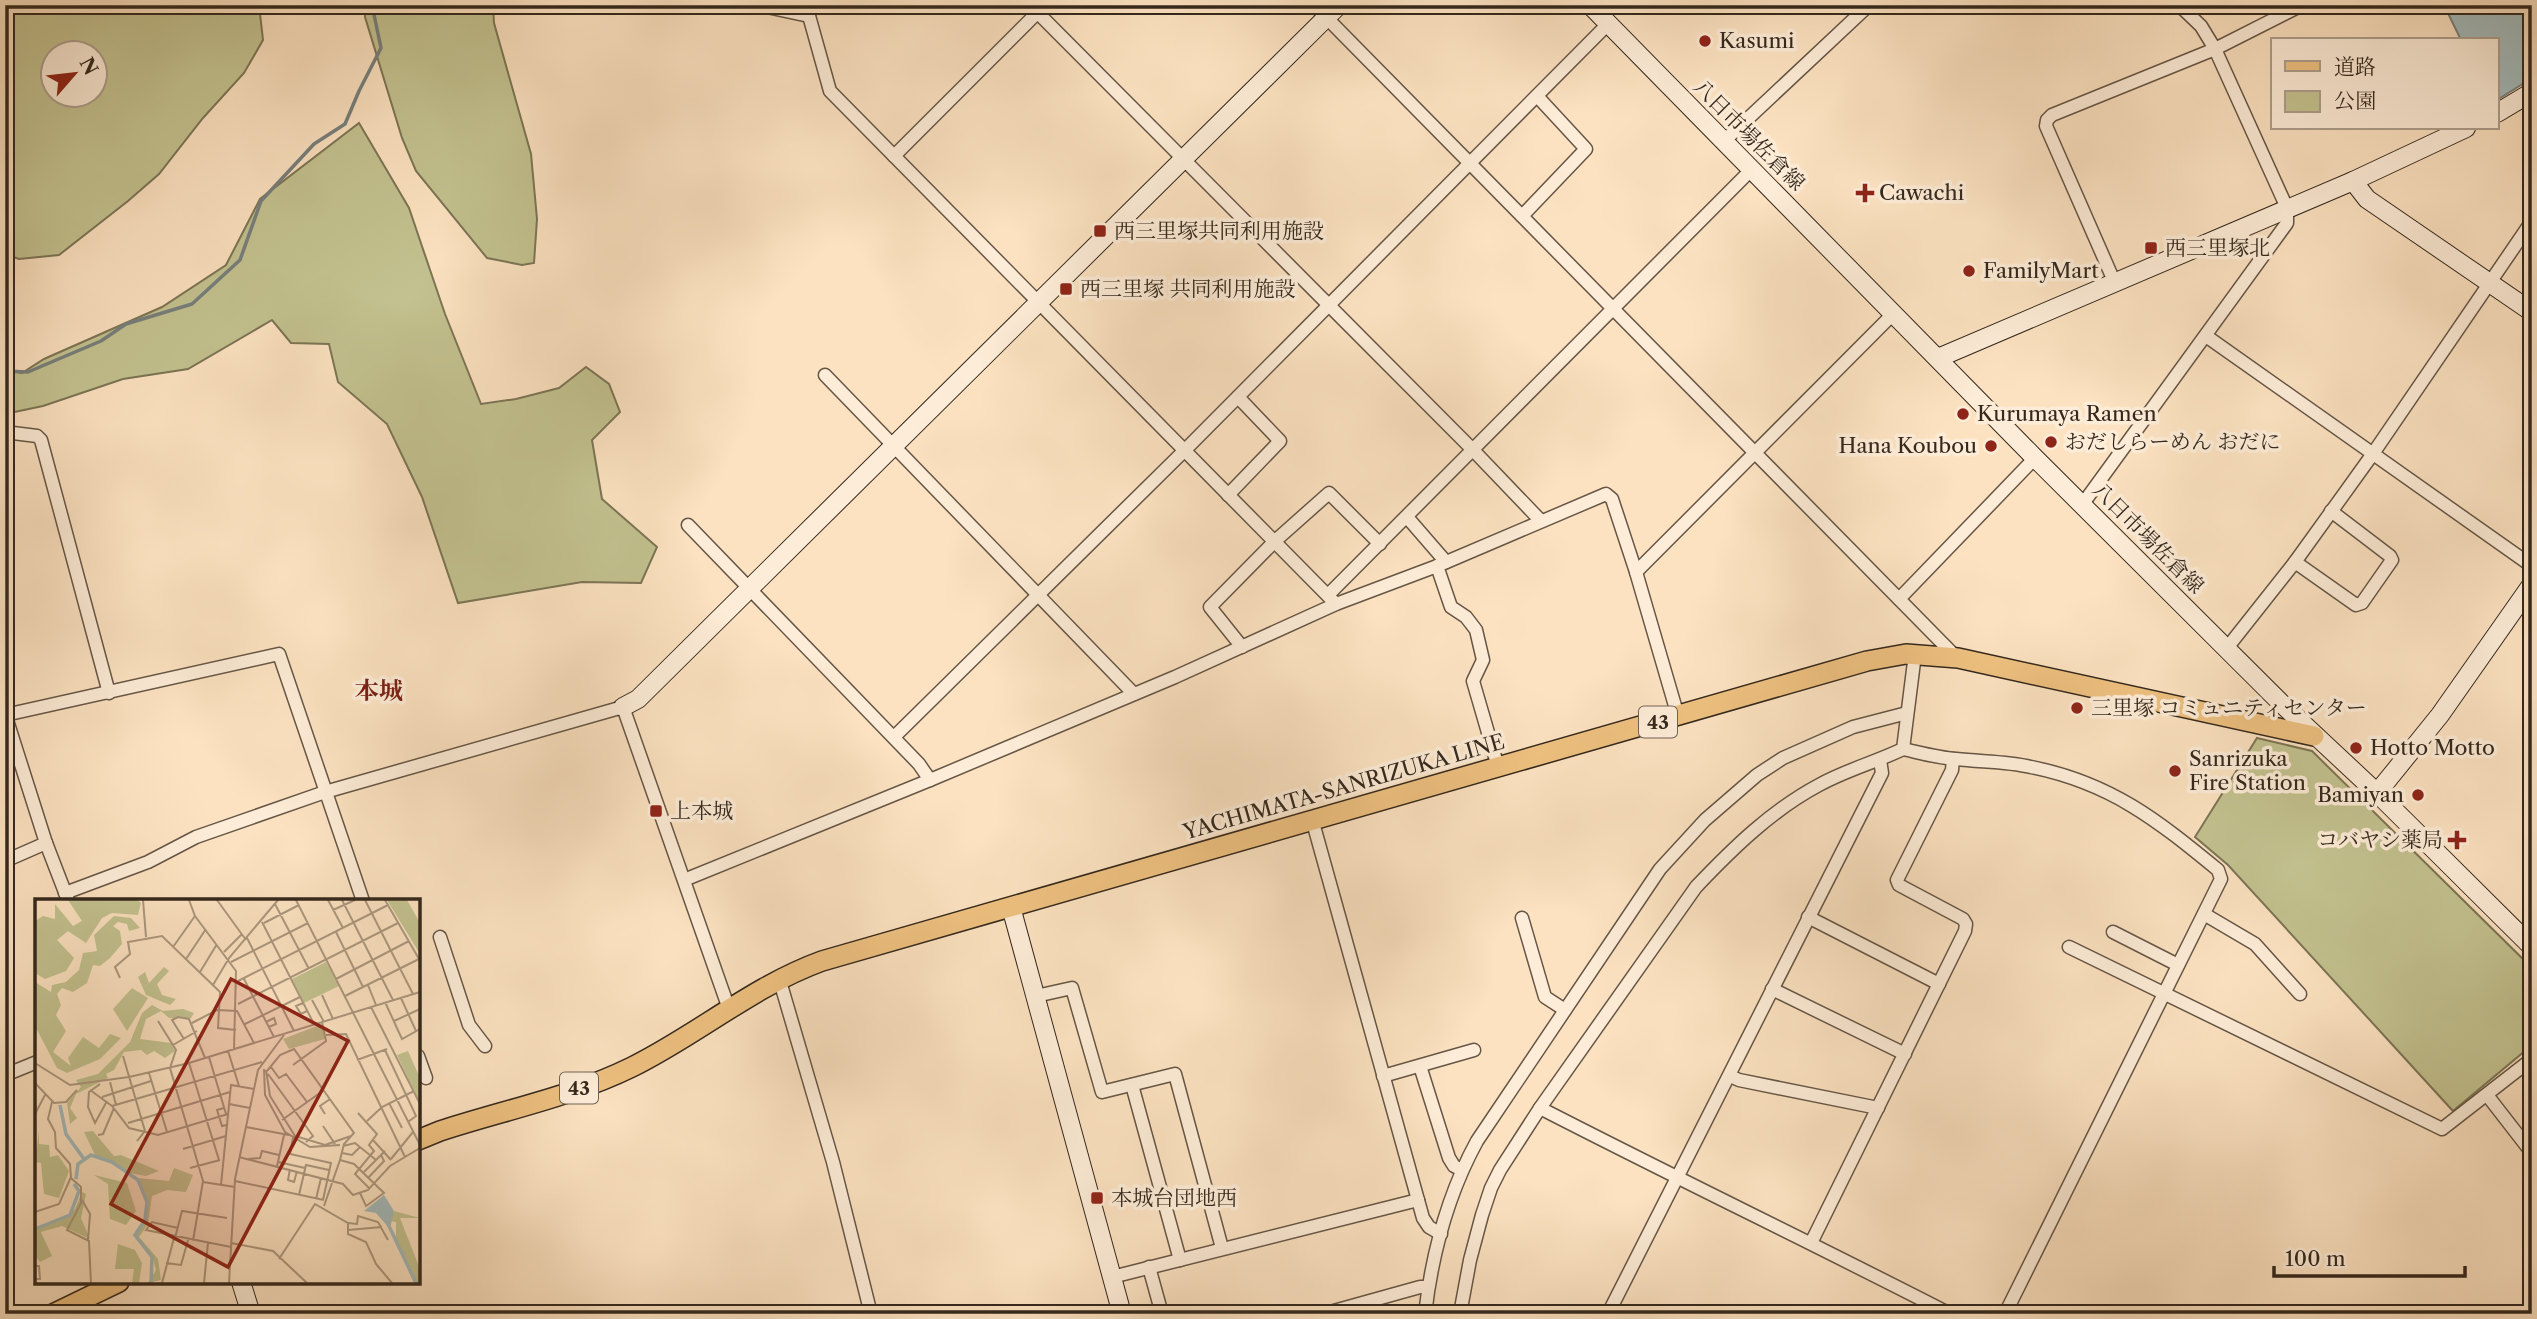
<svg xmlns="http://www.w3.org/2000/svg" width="2537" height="1319" font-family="'Libre Caslon Text','Noto Serif JP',serif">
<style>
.green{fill:#c3c290;stroke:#7c7556;stroke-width:2;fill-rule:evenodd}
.water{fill:#a3bbbd;stroke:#77807d;stroke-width:2}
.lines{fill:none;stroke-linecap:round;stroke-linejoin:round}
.stream{stroke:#77807d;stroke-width:3.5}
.street-casing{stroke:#665646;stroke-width:15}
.secondary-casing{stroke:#34281d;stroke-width:20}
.primary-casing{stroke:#34281d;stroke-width:22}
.street{stroke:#fdecd7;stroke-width:12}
.secondary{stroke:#fdecd7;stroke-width:18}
.primary{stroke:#eec180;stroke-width:19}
.poi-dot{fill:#8f2418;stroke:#fdecd7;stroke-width:2.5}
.labels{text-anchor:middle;stroke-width:7;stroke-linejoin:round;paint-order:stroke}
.shield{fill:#fdecd7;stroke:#706355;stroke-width:2}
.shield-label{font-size:19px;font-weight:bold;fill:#34281d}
.poi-label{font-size:21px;fill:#34281d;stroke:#fdecd7;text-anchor:start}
.street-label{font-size:21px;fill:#34281d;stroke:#fdecd7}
.quarter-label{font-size:24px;font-weight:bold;fill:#7a1f14;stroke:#fdecd7}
.inset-river{fill:none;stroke:#a3bbbd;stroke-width:3.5}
.inset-road{fill:none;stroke:#ac987f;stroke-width:2}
.view{fill:#8f2418;fill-opacity:0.15;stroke:#8f2418;stroke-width:3.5}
.inset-edge{fill:none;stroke:#34281d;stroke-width:3.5}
</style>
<rect width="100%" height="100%" fill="#fce2c1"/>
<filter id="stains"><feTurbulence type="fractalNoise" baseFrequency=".00286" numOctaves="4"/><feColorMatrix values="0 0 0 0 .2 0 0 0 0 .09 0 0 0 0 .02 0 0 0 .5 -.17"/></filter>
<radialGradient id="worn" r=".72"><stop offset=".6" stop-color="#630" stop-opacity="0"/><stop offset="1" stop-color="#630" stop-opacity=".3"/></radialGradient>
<g class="green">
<path d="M5,5H259L263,40L244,73L203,118L159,174L128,201L59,255L19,259L5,254ZM52,52H94V94H52Z"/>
<path d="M365,5H493L494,23L531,154L537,219L534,263L522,265L487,258L416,171L402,138L365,17Z"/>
<path d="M359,123L409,208L445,314L481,404L516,399L559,388L586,367L609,384L620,412L592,440L602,499L657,547L641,583L582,582L458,603L422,497L387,424L338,382L329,344L291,343L272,320L188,369L123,379L43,406L5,414V370L22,373L44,359L162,307L226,265L260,199Z"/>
<path d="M2257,738L2312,751L2532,968V1045L2453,1111L2228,865L2195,837Z"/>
</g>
<path class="water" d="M2444,5H2532V78L2497,100V40H2461Z"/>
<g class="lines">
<path class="stream" d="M5,371L28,372L101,341L126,324L192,304L240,260L261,201L314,144L345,124L359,91L381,48L372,5"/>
<g class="street-casing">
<g id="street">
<path d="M758,5L809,16"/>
<path d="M806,5L830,91L1336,604"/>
<path d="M1030,5L1473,450L1541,521"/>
<path d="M1314,5L1957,658"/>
<path d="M1723,142L1869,5"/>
<path d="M894,156L1045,5"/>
<path d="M1522,216L1586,149L1537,96"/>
<path d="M2114,281L2046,126L2047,120L2052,115L2215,49L2302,5"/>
<path d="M2206,336L2532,566"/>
<path d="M825,375L1134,694"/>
<path d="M5,432L37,436L41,440L109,693"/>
<path d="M1228,495L1280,441L1238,397"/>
<path d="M2082,505L2287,223V208L2215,49L2201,26L2179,5"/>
<path d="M1407,517L1446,562"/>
<path d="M688,525L919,764L930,780"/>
<path d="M2295,562L2356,605L2362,603L2392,560L2390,556L2331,511"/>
<path d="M1437,566L1451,607L1466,617L1476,630L1483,660L1473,681L1498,767"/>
<path d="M1636,572L1893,314"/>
<path d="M1329,594L1751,170"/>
<path d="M1899,599L2035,458"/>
<path d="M1242,647L1210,607L1275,541L1329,493L1380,544"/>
<path d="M2227,648L2295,562L2372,455L2532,221"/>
<path d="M5,714L46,843L68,900"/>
<path d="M5,715L279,654L363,901"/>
<path d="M894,737L1184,451L1608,24"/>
<path d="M1903,749C1921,753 1939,758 1956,759C1982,762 2006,761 2031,767C2111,783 2157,820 2218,870L2221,879L2005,1314"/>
<path d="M1312,819L1423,1218L1429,1227L1441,1234"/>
<path d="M5,861L46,843"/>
<path d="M684,880L930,780L1175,677L1336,604L1437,566L1606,494L1612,499L1636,572L1678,716"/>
<path d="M65,893L148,862L196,837L325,792L623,707L729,1009"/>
<path d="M2204,914L2255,944L2300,994"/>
<path d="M1808,917L1939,984"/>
<path d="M1522,918L1545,997L1565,1010"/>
<path d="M2113,932L2178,965"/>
<path d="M440,937L469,1025L485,1046"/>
<path d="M2069,947L2442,1129L2532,1059"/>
<path d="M779,978L833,1162L871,1314"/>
<path d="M1772,989L1905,1054"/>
<path d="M1036,996L1072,988L1102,1092L1175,1074L1222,1248"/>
<path d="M418,1056L426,1078"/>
<path d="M1420,1066L1449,1158L1454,1166L1462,1170"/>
<path d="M5,1075L37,1062"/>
<path d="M1383,1076L1474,1050"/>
<path d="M1730,1076L1739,1080L1878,1108"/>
<path d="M1132,1085L1180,1260"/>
<path d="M2487,1095L2532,1153"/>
<path d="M1540,1108C1676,1178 1814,1244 1950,1314"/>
<path d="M1811,1243L1965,931L1966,924L1963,919L1899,885L1897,880L1952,770L1953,759"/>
<path d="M1149,1267L1162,1314"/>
<path d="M1112,1277L1418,1200"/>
<path d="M1323,1314L1420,1287H1428"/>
<path d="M1425,1314C1432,1254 1448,1194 1477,1141L1660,869L1705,820L1757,775L1783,758L1853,727L1907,713"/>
<path d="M1460,1314L1470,1260L1482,1215L1491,1188L1500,1170L1540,1108L1696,887C1733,848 1772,810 1819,785C1846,770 1876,762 1903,749L1915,654"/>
<path d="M1608,1314L1882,773L1880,760"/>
</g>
</g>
<g class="secondary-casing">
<g id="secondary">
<path d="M1590,5L2035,458L2283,705L2377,793L2532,947"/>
<path d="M2497,113L2532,92"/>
<path d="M2353,181L2367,199L2532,312"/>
<path d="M1938,358L2353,181L2466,128"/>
<path d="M623,707L638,699L1339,5"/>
<path d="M2377,793L2440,715L2532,584"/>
<path d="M1011,907L1122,1314"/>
<path d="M241,1282L251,1314"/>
</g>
</g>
<g class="primary-casing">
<g id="primary">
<path d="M418,1140L440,1131C504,1110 571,1097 632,1067C697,1035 753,986 822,961L1867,661L1906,654L1958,658L2314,736"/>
<path d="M53,1314L119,1282"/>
</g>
</g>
<use href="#street" class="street"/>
<use href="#secondary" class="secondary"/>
<use href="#primary" class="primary"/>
</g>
<g class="poi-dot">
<circle cx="1705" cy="41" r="7"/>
<path d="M1861.5 182.5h7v7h7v7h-7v7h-7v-7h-7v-7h7z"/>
<rect x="1093" y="224" width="14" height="14" rx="3.5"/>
<rect x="2144" y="241" width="14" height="14" rx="3.5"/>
<circle cx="1969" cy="271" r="7"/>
<rect x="1059" y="282" width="14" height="14" rx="3.5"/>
<circle cx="1963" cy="414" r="7"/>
<circle cx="2051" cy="442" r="7"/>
<circle cx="1991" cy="446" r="7"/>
<circle cx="2077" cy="708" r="7"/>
<circle cx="2356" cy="748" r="7"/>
<circle cx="2175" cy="771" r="7"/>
<circle cx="2418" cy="795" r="7"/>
<rect x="649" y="804" width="14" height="14" rx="3.5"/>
<path d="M2453.5 829.5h7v7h7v7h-7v7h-7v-7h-7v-7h7z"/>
<rect x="1090" y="1191" width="14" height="14" rx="3.5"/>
</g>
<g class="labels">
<g class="shield">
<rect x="1639" y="706.5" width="38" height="31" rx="5"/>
<rect x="560" y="1072.5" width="38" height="31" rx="5"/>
</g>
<g class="shield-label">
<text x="1658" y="729">43</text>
<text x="579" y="1095">43</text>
</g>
<g class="poi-label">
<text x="1719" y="48">Kasumi</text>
<text x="1879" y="200">Cawachi</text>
<text x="1114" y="238">西三里塚共同利用施設</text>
<text x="2165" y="255">西三里塚北</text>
<text x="1983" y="278">FamilyMart</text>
<text x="1080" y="296">西三里塚 共同利用施設</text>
<text x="1977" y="421">Kurumaya Ramen</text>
<text x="2065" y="449">おだしらーめん おだに</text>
<text x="1977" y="453" text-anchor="end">Hana Koubou</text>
<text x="2091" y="715">三里塚 コミュニティセンター</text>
<text x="2370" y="755">Hotto Motto</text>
<text x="2189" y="766">Sanrizuka<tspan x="2189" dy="24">Fire Station</tspan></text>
<text x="2404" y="802" text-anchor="end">Bamiyan</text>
<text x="670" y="818">上本城</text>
<text x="2443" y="847" text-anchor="end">コバヤシ薬局</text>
<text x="1111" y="1205">本城台団地西</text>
</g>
<g class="street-label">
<text transform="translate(1749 135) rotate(45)" y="7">八日市場佐倉線</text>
<text transform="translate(2148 538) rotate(45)" y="7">八日市場佐倉線</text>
<text transform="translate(1344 787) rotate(-16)" y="7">YACHIMATA-SANRIZUKA LINE</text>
</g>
<g class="quarter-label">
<text x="379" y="699">本城</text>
</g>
</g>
<g transform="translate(35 899)">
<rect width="385" height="385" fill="#fce2c1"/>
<path d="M33,1H102L106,4L103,16L77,14L67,19L51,44L33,32L22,41L39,59L31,72L10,80L0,74V22L8,17L20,20V5L38,27L47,22ZM352,1H372L385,24V55ZM79,17L96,19L105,29L94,32L92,25L83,23L78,27L85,32L87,45L75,59L65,67L58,66L52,84L38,93L27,89L22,95L26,106L21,116L31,132L18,153L36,167L33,159L48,138L64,149L75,135L86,139L65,160L32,174L22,169L0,127V83L16,93L17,86L31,83L44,71L48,54L62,52L59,36ZM291,63L304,87L269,104L257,80ZM129,68L134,72L122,85L127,96L141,100L135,106L111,96L103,78L110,73L114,84ZM97,89L113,99L92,132L78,110ZM117,106L128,112L148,110L159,114L156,119H134L126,112L111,120L105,140L136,144L140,152L130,159L119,152L112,156L106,151L89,153L79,171L71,175L73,179L41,195L35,209L42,219L35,225L32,204L46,188L41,181L63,175L95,143L107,114ZM287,125L290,140L254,150L248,140ZM373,152L385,179V204L362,156ZM4,231V245L14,246L15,258L23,256L34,272L24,299L9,295L6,264L0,263ZM58,232L79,257L86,256L124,272L111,277L95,274L60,256L49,233ZM139,269L158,276L151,293L132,291L117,297L113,325L104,338L123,360L126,381L113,384L121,371L118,360L98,336L110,321V298L104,279L134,282ZM59,276L92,284L101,312L91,326L75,320L73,285ZM47,293L51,295L46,319L55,340L27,327L6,333L17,357L5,363L0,357V328L31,319L40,310ZM359,312L385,319H365L385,370V384H379L361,344V323L355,322ZM83,345L100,351L107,364L104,384H97L99,370H80Z" fill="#c3c290"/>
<path d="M349,296L359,312L355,330L341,314L329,312Z" fill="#a3bbbd"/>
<path class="inset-river" d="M25,206L31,235L49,260M41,280L43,265L56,256L77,263L103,281L112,303L110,321L100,336L117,358L116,384M353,325L381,384M0,330L35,316L44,292L39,285"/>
<path class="inset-road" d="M108,1L111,38M154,1L160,17L201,72L199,150M182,1L211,41M261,1L385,246M293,1L308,29M307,1L358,101M330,1L378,95M350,1L384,60M240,5L274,70M298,11L320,1M227,23L279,125M229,24L264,6M301,33L328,88M212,39L259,132M138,48L160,17M189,53L207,35M151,60L171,30M196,63L273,24M165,73L182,45M85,79L80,68L95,55L93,43L127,37L185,93L183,129L201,131M209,80L239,138M301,80L374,42M203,82L353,6M178,86L194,59L243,1M333,86L341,106M287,96L298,120M310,97L384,60M366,99L381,132M277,101L289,123M350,103L367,140L385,130M268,104L261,107L266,115L272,112M203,105L363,24M336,108L385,205M123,122L141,151L135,169L168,282L158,342M359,122L385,110M231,123L239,119L241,125L234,128M157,124L182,111L202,112L219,144M210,125L265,98M291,136L311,135L370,258M149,140L137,121L143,118L154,120L170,159M138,146L162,132M350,151L381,217L373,223M193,152L204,187M88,157L110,232L102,242M174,158L191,215M322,161L352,150M0,164L35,186L94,178L154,164L385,93M154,164L184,261M258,166L291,142L287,123M236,168L244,179L251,175L272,203M229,170L230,196L250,233L275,248L305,246M231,171L235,197L260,237L290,246L316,237M232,172L245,156L259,150L319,234L309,245L305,261M114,174L132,233M233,175L278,237L271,243M75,183L81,206M0,184L19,204L31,203L42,191M65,185L54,193L53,208L60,224L72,202M55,191L77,207L94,229L123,236L193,215M67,198L116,182M354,204L367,229M194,205L215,209M77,207L227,163M189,209L182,211L187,227L192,226M323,214L342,235L334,246L339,252L320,275L334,289M0,215L10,196M290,215L285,207L295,200M247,221L289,191M332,222L347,208L379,192M93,224L195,193M288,227L300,245M211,228L254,236M63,236L68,235L79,209M258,239L255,255L296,264L288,301M338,241L356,261M308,247L320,244L341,261M148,250L191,237M307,254L317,256L325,248M204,258L308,285L318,296L333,291L355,267L385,249M213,260L225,259L227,252L244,256M356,260L378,233M243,263L270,269M242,267L249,236M155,269L185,261M255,270L253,281L259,283L262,272M329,273L350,252M36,279L46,288V304L32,331L54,342L56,384M333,279L349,262L346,256M200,282L289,301M168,283L200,288M186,286L196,186L219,190M264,296L271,266L294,271M281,300L286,279M47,301L55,315L53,341M289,307L305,261L319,265L349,294L331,307L325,294M0,313L24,305L36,278L35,265L21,249L20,233L13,220L17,203M313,324V335L331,343L341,365L357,384M143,329L117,323L111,331L196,348M313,331L347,328M140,339L147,312L192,319M196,344L238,352L272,384M244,360L280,305L313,324L322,325L323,317L343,323L353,341M131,364L146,366L153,341M0,367H4L5,380H0M127,384L139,339M169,384L173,344M194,384L200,280L223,171L249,136"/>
<path class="view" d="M196,80L313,142L193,368L76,305Z"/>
<rect width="385" height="385" class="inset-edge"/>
</g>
<rect width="2537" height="1319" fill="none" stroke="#fce2c1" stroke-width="28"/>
<rect x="7" y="7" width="2523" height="1305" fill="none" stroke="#34281d" stroke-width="3.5"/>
<rect x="14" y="14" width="2509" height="1291" fill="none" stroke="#34281d" stroke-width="2"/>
<rect x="2271" y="38" width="228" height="91" fill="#fdecd7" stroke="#ad9e8d" stroke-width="2"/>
<rect x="2285" y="61" width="35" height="10" fill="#eec180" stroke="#ad9e8d" stroke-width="2"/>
<text x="2334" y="74" font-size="21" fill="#34281d">道路</text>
<rect x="2285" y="91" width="35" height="21" fill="#c3c290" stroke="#ad9e8d" stroke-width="2"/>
<text x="2334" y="108" font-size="21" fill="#34281d">公園</text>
<g transform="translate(74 74) rotate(62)"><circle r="33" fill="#fdecd7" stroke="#ad9e8d" stroke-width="2"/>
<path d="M0-5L12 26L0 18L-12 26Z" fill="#8f2418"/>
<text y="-10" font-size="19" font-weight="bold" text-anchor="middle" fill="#34281d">N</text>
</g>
<path d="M2274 1266v10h191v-10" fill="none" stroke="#34281d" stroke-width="3.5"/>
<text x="2285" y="1266" font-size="21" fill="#34281d" stroke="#fdecd7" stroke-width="5" paint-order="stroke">100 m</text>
<rect width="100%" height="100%" filter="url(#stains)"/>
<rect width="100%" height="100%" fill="url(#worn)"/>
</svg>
